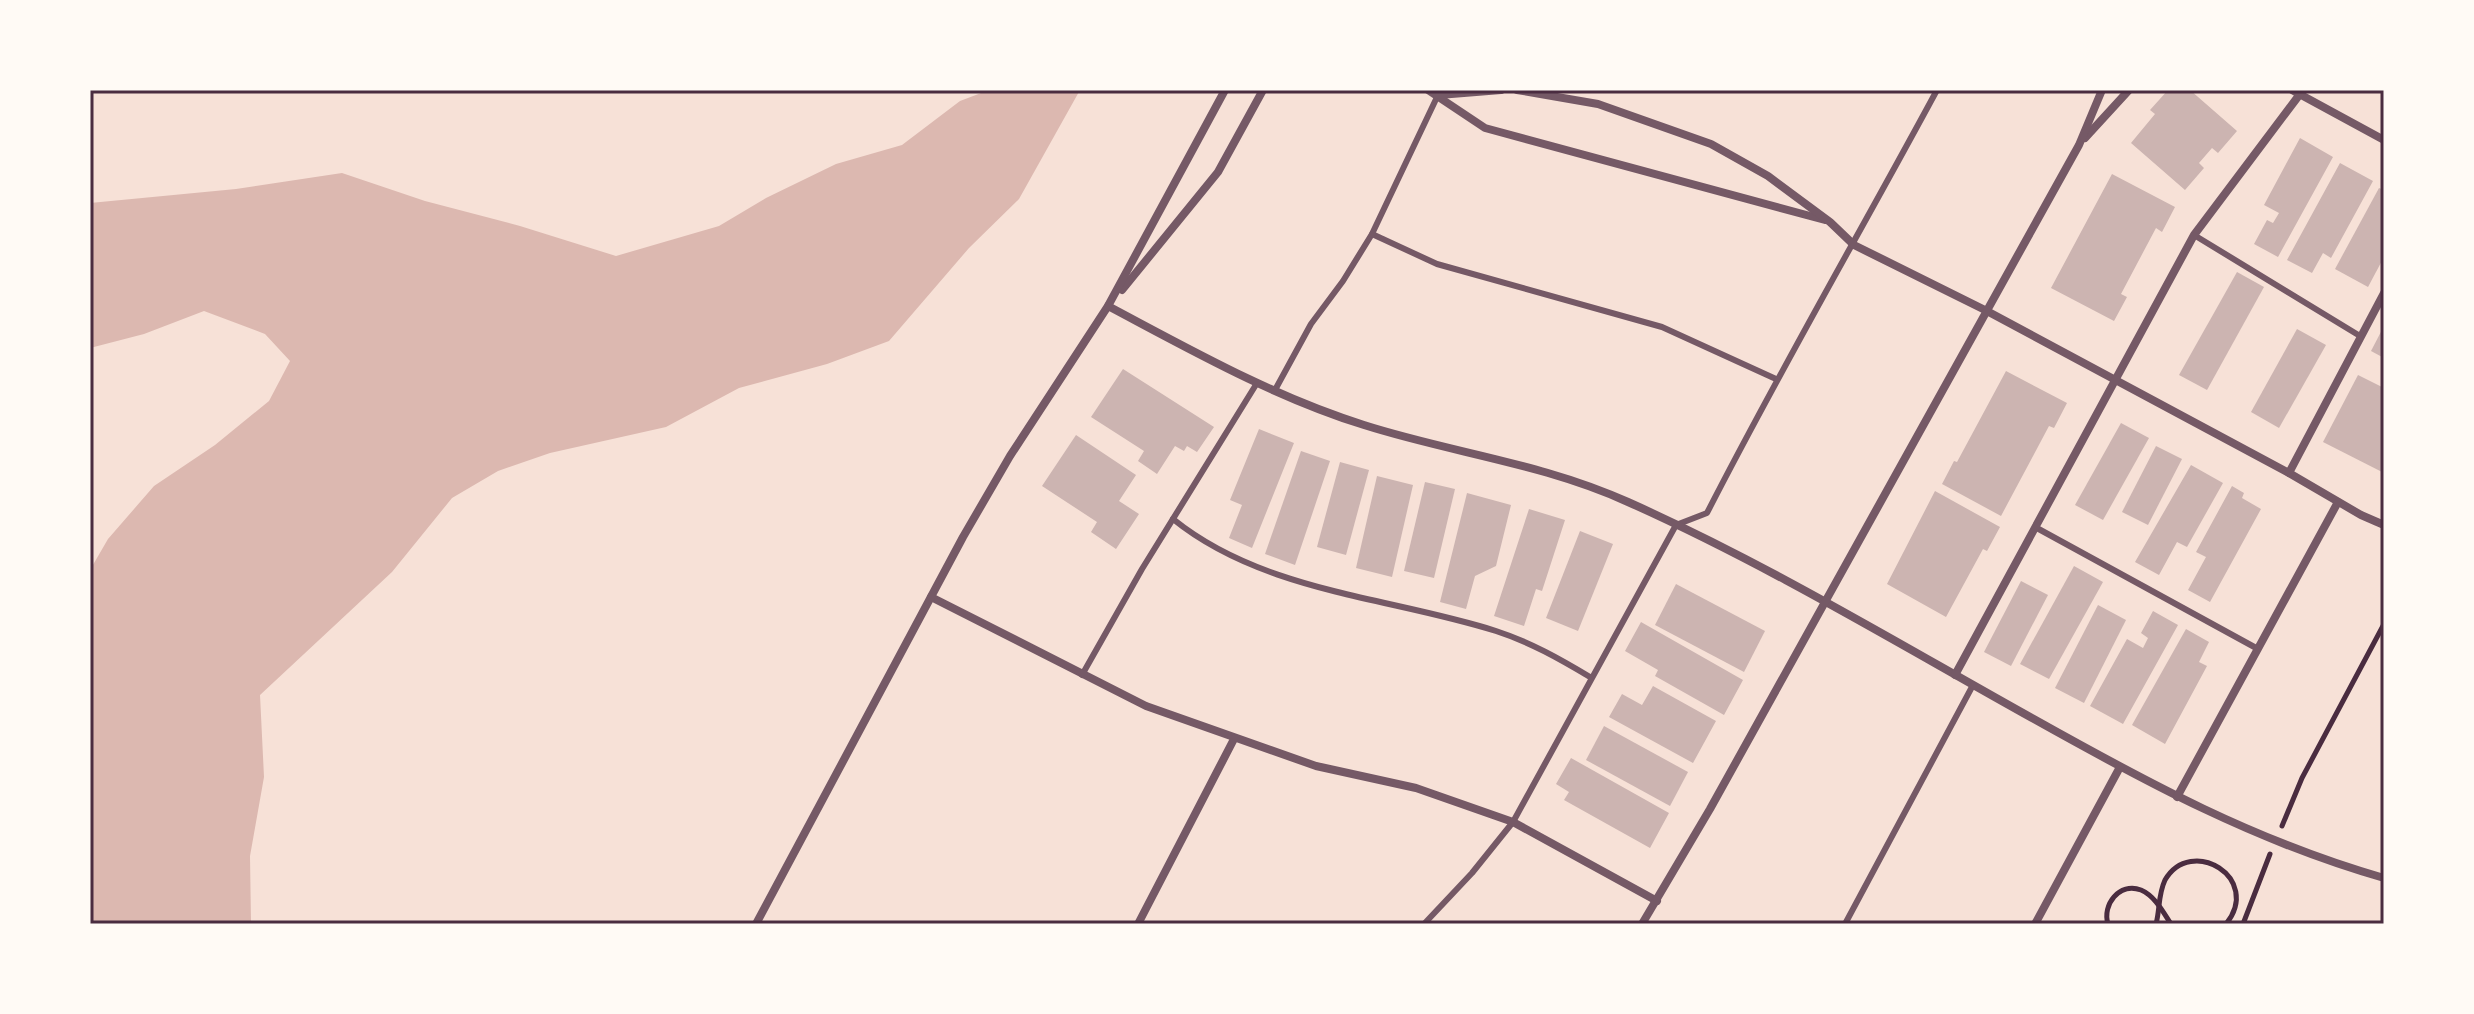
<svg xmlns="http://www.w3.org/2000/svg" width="2474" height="1014" font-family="'Varela Round',sans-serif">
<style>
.water{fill:#dcb8b0}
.building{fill:#ccb4b1}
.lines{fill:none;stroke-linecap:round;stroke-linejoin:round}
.path{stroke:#4a2c40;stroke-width:5}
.service{stroke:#755966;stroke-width:6}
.minor{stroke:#755966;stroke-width:8}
.neatline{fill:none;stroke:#4a2c40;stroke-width:3}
</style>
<rect width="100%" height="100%" fill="#f7e1d7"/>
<path class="water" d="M989,90H1080L1019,199L969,248L889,341L827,364L739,388L666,427L550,453L498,471L452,498L392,572L260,695L264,777L250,856L251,924H90V570L108,539L154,486L215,445L269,401L290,361L265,334L204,311L144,334L90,348V203L236,189L342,173L425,201L520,226L616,256L719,226L766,198L836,164L902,145L960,101Z"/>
<g class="building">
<path d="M2168,90H2190L2237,131L2218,153L2212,148L2199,163L2204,168L2185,190L2131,143L2155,114L2150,110Z"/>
<path d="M2300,138L2333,157L2278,257L2254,244L2267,220L2273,223L2279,213L2264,205Z"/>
<path d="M2340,163L2373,181L2331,258L2323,253L2312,273L2287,260Z"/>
<path d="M2112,174L2175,207L2162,232L2156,228L2121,294L2127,297L2114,321L2051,288Z"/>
<path d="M2379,188L2384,190V257L2368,287L2335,269Z"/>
<path d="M2237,272L2264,287L2207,390L2179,375Z"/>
<path d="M2384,326V358L2371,351Z"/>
<path d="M2297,329L2326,345L2279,428L2251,412Z"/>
<path d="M1123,369L1214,427L1197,452L1187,446L1184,451L1175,446L1157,474L1138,461L1144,451L1091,417Z"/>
<path d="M2006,371L2067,403L2054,428L2049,426L2001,516L1942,484L1954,461L1957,462Z"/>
<path d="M2358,375L2384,388V473L2323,442Z"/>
<path d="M2121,423L2149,438L2103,520L2075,505Z"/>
<path d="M1259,429L1294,443L1252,548L1229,538L1242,505L1230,500Z"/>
<path d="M1076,435L1136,475L1119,501L1139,514L1116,549L1091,532L1097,522L1042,486Z"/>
<path d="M2156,446L2182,459L2148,525L2122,512Z"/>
<path d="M1301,451L1330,461L1295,565L1265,554Z"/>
<path d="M1340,462L1369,470L1346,555L1317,547Z"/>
<path d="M2191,465L2223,483L2187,547L2177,542L2159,575L2135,562Z"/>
<path d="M1377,476L1413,485L1392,577L1356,568Z"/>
<path d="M1425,482L1455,489L1434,578L1404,571Z"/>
<path d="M2232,486L2244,493L2242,498L2261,509L2210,602L2188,590L2206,557L2196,552Z"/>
<path d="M1935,491L2000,527L1987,551L1983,549L1946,617L1887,584Z"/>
<path d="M1467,493L1511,505L1496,566L1475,576L1466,609L1440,602Z"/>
<path d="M1529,509L1565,520L1542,591L1536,589L1524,626L1494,616Z"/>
<path d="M1580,531L1613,544L1578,631L1546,618Z"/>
<path d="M2074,566L2103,582L2049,679L2020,664Z"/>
<path d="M2021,581L2048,595L2011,666L1984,652Z"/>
<path d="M1676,584L1765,631L1744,672L1655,625Z"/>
<path d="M2098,605L2126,620L2084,703L2055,688Z"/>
<path d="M2153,611L2178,625L2123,724L2090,706L2127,639L2143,648L2148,638L2141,633Z"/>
<path d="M1641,622L1743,680L1724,715L1655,676L1658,670L1625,651Z"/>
<path d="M2186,629L2209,642L2199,662L2207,666L2165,744L2132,725Z"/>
<path d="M1653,686L1716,721L1693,763L1609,717L1622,694L1642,705Z"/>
<path d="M1604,726L1688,772L1670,806L1586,760Z"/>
<path d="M1571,758L1669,813L1650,848L1564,800L1569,792L1556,784Z"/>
</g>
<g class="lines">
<g class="path">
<path d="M2282,826L2302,778L2384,624"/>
<path d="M2108,924C2102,905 2119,882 2141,890C2155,896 2163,912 2171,924"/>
<path d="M2156,924C2160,909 2158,895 2165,880C2191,835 2263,878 2226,924"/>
<path d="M2243,924L2270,854"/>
</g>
<g class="service">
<path d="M1372,234L1437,264L1662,327L1776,379"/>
<path d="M2194,235L2360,336"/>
<path d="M1275,390L1311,324L1343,281L1372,234L1438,95L1445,90"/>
<path d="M1173,519C1263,592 1389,597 1496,631C1530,642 1560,659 1590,677"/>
<path d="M2035,527L2258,649"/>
<path d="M1082,675L1142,569L1257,383"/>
<path d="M1424,924L1472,873L1513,822L1676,525L1707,513C1780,370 1861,231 1937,90"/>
<path d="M1845,924L1973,685"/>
</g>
<g class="minor">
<path d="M1428,90L1485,128L1825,220"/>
<path d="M1517,90L1598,104L1711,144L1768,176L1830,222L1854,245L1985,310L2289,473L2361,515L2384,525"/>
<path d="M2292,90L2384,140"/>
<path d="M1439,95L1501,90"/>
<path d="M2085,138L2129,90"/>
<path d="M1122,290L1218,172L1263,90"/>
<path d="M1108,306C1191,350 1274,397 1364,425C1452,453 1542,463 1628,502C1767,564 1899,644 2032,718C2148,783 2255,841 2384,878"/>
<path d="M2289,473L2384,293"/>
<path d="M931,597L1146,706L1316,766L1416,788L1513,822L1657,901"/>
<path d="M1955,675L2194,235L2303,90"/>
<path d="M2177,797L2338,502"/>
<path d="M756,924L963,537L1010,456L1108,306L1225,90"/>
<path d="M1138,924L1234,739"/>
<path d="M1642,924L1710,809L2079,145L2102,90"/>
<path d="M2035,924L2120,767"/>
</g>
</g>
<rect width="2474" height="1014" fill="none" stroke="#fffaf5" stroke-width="184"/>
<rect x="92" y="92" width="2290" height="830" class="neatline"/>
</svg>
